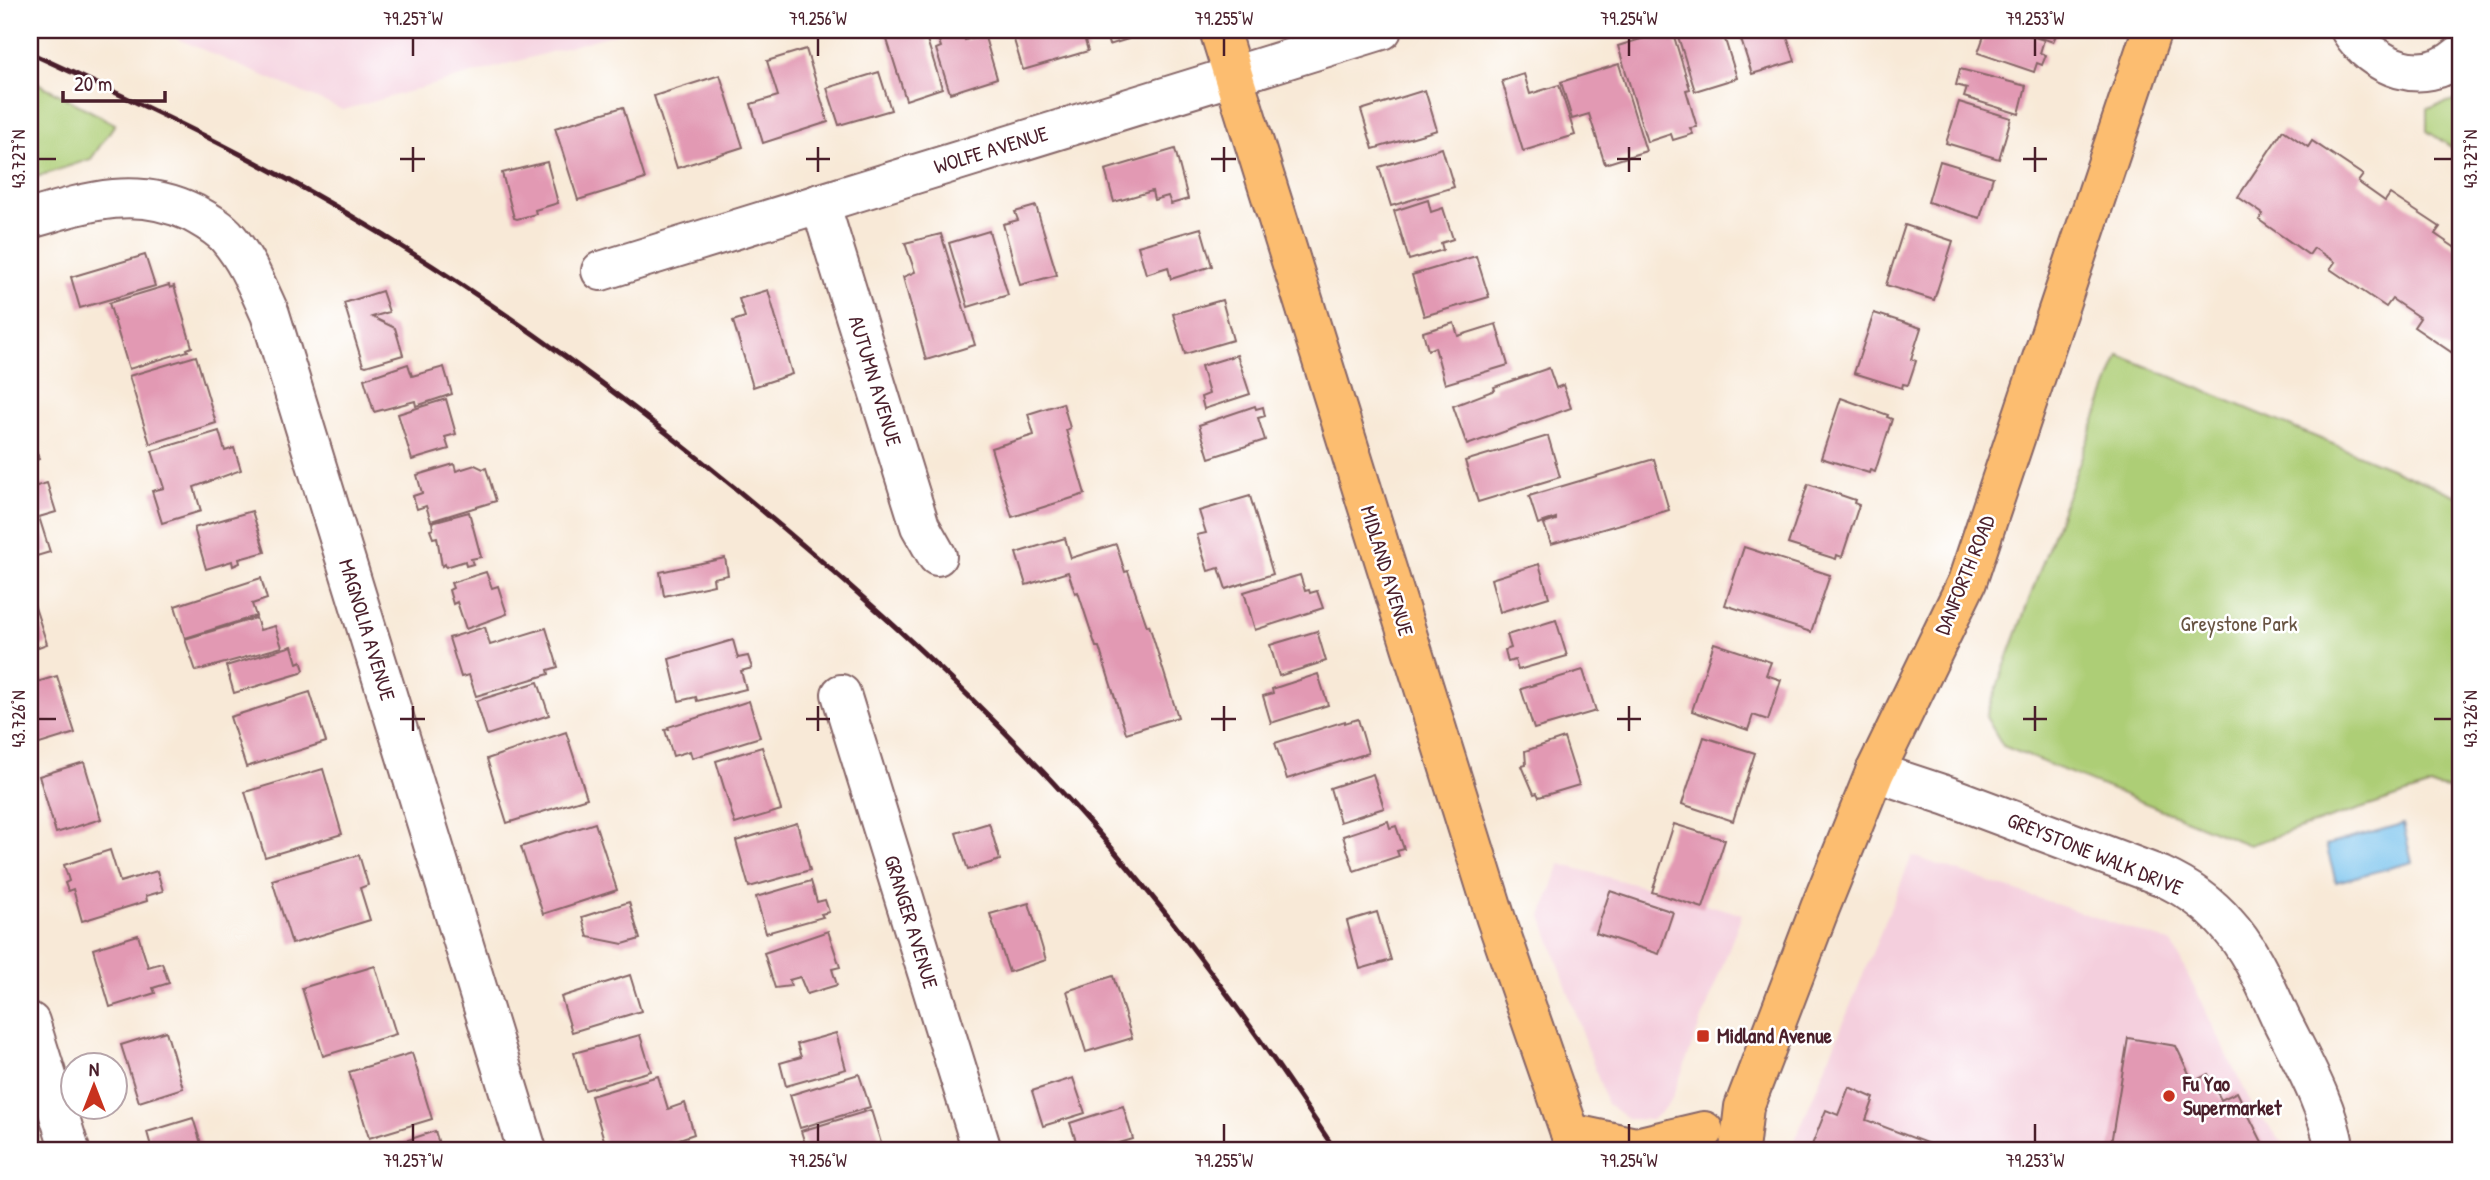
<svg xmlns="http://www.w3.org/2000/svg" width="2490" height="1180" font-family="'Patrick Hand',sans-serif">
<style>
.built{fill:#f4cfdd}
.green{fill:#adce76;stroke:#7c7650;stroke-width:2}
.water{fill:#71bfec;stroke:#5e6f8c;stroke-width:2}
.building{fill:#e299b3}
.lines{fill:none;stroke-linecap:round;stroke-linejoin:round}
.minor-casing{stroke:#876667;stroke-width:42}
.major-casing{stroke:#876667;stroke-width:42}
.minor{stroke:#fff;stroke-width:38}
.major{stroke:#fcbd6f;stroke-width:38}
.rail{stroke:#4a1f2b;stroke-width:5}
.ticks{fill:none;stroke:#4a1f2b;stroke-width:2.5}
.poi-dot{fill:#c8321e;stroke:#fff;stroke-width:2.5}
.labels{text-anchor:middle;stroke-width:5;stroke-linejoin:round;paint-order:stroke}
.street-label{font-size:21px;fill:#4a1f2b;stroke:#fff}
.park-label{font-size:21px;fill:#685442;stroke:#fff}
.poi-label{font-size:21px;font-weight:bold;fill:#4a1f2b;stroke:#fff;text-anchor:start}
.neatline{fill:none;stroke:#4a1f2b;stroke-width:2.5}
.ticks-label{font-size:18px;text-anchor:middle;fill:#4a1f2b}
</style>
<rect width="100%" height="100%" fill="#fff"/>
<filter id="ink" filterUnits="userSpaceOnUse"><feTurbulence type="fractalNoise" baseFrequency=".0143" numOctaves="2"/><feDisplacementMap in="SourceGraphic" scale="14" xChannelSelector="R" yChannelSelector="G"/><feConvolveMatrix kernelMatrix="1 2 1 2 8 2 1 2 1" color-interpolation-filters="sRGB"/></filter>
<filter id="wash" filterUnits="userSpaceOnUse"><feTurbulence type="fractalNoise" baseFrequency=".00686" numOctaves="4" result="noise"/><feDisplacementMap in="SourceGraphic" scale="28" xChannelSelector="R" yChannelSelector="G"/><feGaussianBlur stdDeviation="1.57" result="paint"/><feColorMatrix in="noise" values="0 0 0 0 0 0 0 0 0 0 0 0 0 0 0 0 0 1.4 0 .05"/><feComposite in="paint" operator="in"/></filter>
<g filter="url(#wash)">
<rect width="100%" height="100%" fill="#f8e9d7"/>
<g class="built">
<path d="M157,30H629L343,110Z"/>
<path d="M1912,856L2172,943L2255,1111L2290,1150H1791Z"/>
<path d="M1560,864L1742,914L1671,1101L1652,1120L1628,1119L1607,1104L1542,916Z"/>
</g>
<g class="green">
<path d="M30,79L115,124L91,159L30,179Z"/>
<path d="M2460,99V153L2427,131V109Z"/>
<path d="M2119,355L2460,497V791L2431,786L2249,845L2003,746L1986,717Z"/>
</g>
<path class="water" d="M2403,824L2412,862L2336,882L2326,845Z"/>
<g id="blocks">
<g class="building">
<path d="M884,30H924L942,88L906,100Z"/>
<path d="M935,30H962L965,40L984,34L997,78L950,93L936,49L941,47Z"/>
<path d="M1011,30H1082L1088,51L1023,70Z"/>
<path d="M1088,30H1125L1128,39L1109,45L1106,35L1091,39Z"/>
<path d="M1670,30H1672L1690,89L1686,90L1697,127L1690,128L1693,134L1673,140L1671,134L1647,142L1618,46Z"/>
<path d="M1676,30H1722L1737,78L1695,91Z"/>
<path d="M1738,30H1785L1795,61L1752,74Z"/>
<path d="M1986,30H2011L2044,40L2040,53L2046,55L2042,65L2037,63L2034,72L1978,53Z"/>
<path d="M2019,30H2058L2053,42Z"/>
<path d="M806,49L828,122L763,143L751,104L778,96L767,61Z"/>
<path d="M1619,64L1646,151L1605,164L1589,114L1572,119L1561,82Z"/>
<path d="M1960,69L2026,86L2019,114L1964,97L1967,88L1956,85Z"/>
<path d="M879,72L891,110L839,125L827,88Z"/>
<path d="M1524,74L1530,94L1559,85L1575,135L1523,151L1502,81Z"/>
<path d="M720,75L743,147L677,168L654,96Z"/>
<path d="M1425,90L1437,130L1373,149L1361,110Z"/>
<path d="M1959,102L2011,118L1999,159L1946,143Z"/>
<path d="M623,107L645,179L578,200L555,128Z"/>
<path d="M2283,130L2308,147L2312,141L2363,175L2358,182L2385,201L2390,194L2440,227L2435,234L2460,251V358L2414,327L2420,318L2392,299L2386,307L2330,269L2335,262L2314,248L2309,255L2259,220L2263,214L2238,197Z"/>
<path d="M1442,148L1454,187L1391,206L1379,167Z"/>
<path d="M1175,149L1188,199L1171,204L1168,196L1154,200L1152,191L1114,202L1105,170Z"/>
<path d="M1940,161L1993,177L1980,218L1928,202Z"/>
<path d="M547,162L558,203L535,210L536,214L517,219L514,218L502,173Z"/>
<path d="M1428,200L1431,212L1443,208L1453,239L1441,243L1443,250L1409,260L1394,211Z"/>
<path d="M1036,206L1057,275L1020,285L1003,224L1018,220L1015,212Z"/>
<path d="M1905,225L1953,241L1934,300L1886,285Z"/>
<path d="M1201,228L1212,266L1171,279L1168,267L1146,274L1138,246Z"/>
<path d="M989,231L1008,295L968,307L949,243Z"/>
<path d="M941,234L975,345L926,360L903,277L915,272L905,243Z"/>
<path d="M145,255L155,286L80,308L71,277Z"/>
<path d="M1476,256L1489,297L1424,316L1412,275Z"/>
<path d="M169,285L170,288L174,286L192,347L187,349L188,351L129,369L109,303Z"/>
<path d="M768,290L792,374L753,387L733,321L745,317L739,299Z"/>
<path d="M382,291L389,312L372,317L395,328L403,355L366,366L363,365L344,303Z"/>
<path d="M1222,300L1233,340L1185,354L1173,314Z"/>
<path d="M1874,313L1921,328L1911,359L1916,361L1908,385L1903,384L1902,388L1854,373Z"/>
<path d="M1454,323L1458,336L1496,324L1508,365L1445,384L1435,347L1428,350L1423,332Z"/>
<path d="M1237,355L1250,394L1204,409L1201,397L1209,394L1201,366Z"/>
<path d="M196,356L216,423L150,444L129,376Z"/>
<path d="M408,364L412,376L444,367L452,394L416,406L415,401L374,412L364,379Z"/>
<path d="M1549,368L1556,388L1563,385L1571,408L1467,445L1453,406L1495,390L1494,387Z"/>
<path d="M1841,398L1888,415L1887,417L1892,419L1875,472L1870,470L1869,473L1821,458Z"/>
<path d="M446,399L456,434L445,437L449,449L412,460L398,414Z"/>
<path d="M1063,403L1070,428L1066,430L1085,494L1012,517L991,448L1034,435L1028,414Z"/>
<path d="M1255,406L1256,409L1263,407L1265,416L1258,418L1265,440L1209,458L1199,425Z"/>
<path d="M30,430L39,459L30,462Z"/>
<path d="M219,431L225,451L234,448L241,470L194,487L201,511L162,523L152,491L164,488L152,451Z"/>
<path d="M1548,436L1560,477L1478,502L1465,461Z"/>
<path d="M1654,459L1669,510L1551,544L1544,524L1556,520V518L1538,524L1529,496Z"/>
<path d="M454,464L456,471L475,465L483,469L486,468L496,501L431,521L426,506L417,509L413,496L422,493L417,475Z"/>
<path d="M47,483L56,512L39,517L50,552L30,558V488Z"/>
<path d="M1808,484L1855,500L1854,503L1859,505L1842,557L1837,555L1836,559L1788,544Z"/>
<path d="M1250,496L1273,574L1226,589L1219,568L1208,571L1197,535L1206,533L1199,511Z"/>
<path d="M252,511L265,552L239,559L240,563L233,566L232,561L206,569L194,528Z"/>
<path d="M469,512L481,557L471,559L473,564L466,566L465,561L446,567L445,564L442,566L437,537L433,538L430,530L433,529L432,522Z"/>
<path d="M1065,538L1071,558L1116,544L1125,572L1128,571L1147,626L1149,625L1178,717L1126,733L1099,647H1096L1078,592L1075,593L1068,572L1026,585L1016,553Z"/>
<path d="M1744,547L1830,575L1811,632L1725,605Z"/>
<path d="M725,558L728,575L713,578L714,585L664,596L660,572Z"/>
<path d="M1539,564L1549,597L1500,612L1491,579Z"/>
<path d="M486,572L492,588L498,586L507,614L466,629L457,602L453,604L449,590L453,588L451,583Z"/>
<path d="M1300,575L1305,591L1309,590L1310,593L1317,591L1323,608L1255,630L1244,592Z"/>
<path d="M261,578L267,599L252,604L256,616L185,638L175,606Z"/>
<path d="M30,592L47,644L30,650Z"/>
<path d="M256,618L260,630L275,626L282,647L196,671L185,639Z"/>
<path d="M1556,620L1567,656L1518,670L1515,660L1508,662L1505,650L1511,648L1507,635Z"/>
<path d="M485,627L490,645L546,628L558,667L548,670L549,674L476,696L469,675L461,677L449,638Z"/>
<path d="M1317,631L1326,661L1279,676L1270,645Z"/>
<path d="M733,640L738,658L748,656L752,668L741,671L746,689L697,701L696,697L679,701L669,659Z"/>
<path d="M1714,643L1771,662L1766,675L1781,680L1768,720L1753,715L1748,730L1692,711Z"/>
<path d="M292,646L297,663L301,661L304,670L301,673L234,693L226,666Z"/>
<path d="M1583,670L1596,711L1534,729L1521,689Z"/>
<path d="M1318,674L1328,705L1271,723L1263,696L1273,693L1272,689Z"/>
<path d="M57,676L75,733L30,747V684Z"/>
<path d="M538,682L549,715L487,735L476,701Z"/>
<path d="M310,692L326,742L246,767L230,717Z"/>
<path d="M749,701L760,737L692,758L690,751L673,756L665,730L669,729L668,727Z"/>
<path d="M1358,719L1368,753L1287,779L1275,743L1345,721V723Z"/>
<path d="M566,732L587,798L507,823L487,759Z"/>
<path d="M1704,737L1755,753L1733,821L1682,804Z"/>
<path d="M1564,738L1579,785L1539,797L1537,793L1534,794L1522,766L1526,765L1525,751Z"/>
<path d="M762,747L781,810L735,824L716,761Z"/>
<path d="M84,762L101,819L56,833L39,776Z"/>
<path d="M323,769L342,834L265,857L245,792Z"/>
<path d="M1373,774L1384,808L1340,822L1330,788Z"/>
<path d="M1388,821L1390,828L1396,826L1404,849L1397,851L1399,856L1354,871L1343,836Z"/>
<path d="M595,823L617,890L543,914L521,847Z"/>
<path d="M797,823L810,870L749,887L736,841Z"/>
<path d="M989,823L1000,860L968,870L956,833Z"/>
<path d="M1674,824L1725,840L1703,908L1652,892Z"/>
<path d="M110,850L120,882L157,871L163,891L146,896L147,901L82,921L73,889L68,891L65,883L69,881L64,865Z"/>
<path d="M359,855L368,885L360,888L370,920L292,944L272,880Z"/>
<path d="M811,881L817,902L825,900L829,912L821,914L823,917L766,933L756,897Z"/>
<path d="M1610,891L1673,912L1659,954L1596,933Z"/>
<path d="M629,902L640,939L623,944L588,937L582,917Z"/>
<path d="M1029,903L1046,960L1009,972L990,914Z"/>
<path d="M1377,912L1391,960L1360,969L1347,921Z"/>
<path d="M828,931L840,967L832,969L837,985L807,994L800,977L789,980L791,986L775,988L764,953Z"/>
<path d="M138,935L148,967L162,963L169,983L153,988L155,993L110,1007L93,949Z"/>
<path d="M375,966L396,1034L323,1056L302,988Z"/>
<path d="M630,975L641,1011L572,1032L561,997Z"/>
<path d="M1113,976L1132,1038L1086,1052L1067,991Z"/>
<path d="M166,1031L183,1088L139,1102L121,1045Z"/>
<path d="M836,1033L846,1069L786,1086L780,1063L801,1057L797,1044Z"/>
<path d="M640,1035L651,1071L585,1090L574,1053Z"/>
<path d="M2128,1038L2176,1046L2193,1082L2208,1074L2221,1100L2237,1092L2266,1150H2110Z"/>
<path d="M412,1053L432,1119L369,1138L349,1072Z"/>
<path d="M859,1074L870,1107L800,1128L790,1095Z"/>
<path d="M658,1076L668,1109L685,1103L694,1134L647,1150H607L591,1096Z"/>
<path d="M1073,1078L1085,1113L1043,1126L1032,1091Z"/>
<path d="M1849,1087L1874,1098L1866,1120L1932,1145L1930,1150H1810L1826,1110L1838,1115Z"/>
<path d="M1123,1106L1133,1139L1096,1150H1079L1070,1123Z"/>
<path d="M871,1110L881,1143L858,1150H807L801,1131Z"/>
<path d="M193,1118L203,1150H152L147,1132Z"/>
<path d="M435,1131L441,1150H378Z"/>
<path d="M694,1144L696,1150H677Z"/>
</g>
</g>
</g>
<g filter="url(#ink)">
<use href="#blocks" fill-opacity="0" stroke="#876667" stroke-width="2"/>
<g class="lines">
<g class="minor-casing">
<g id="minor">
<path d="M2350,30C2373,67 2423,88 2460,55"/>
<path d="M820,203L920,526L937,556"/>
<path d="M30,219C86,202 136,185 193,213C205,220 219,227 228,238C247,260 258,288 270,314L527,1150"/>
<path d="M601,271L1382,30"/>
<path d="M841,694L982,1150"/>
<path d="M1875,772L1948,796L2161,876C2185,887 2209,903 2226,923C2252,951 2266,987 2282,1021C2303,1063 2327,1104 2335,1150"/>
<path d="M30,1022L70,1150"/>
</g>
</g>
<g class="major-casing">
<g id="major">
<path d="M1219,30L1496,919L1576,1150"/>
<path d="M1570,1133L1636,1147L1704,1131"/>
<path d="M1739,1150L1744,1107L1820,908L1875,772L1967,582L2152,30"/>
</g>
</g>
<use href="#minor" class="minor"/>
<use href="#major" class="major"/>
<path class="rail" d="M30,53C133,100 235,148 333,205C493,298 643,409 784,529C888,617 988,709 1079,811C1174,916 1257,1032 1335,1150"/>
</g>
</g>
<path class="ticks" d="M413,38V56M818,38V56M1224,38V56M1629,38V56M2035,38V56M413,147V172M818,147V172M1224,147V172M1629,147V172M2035,147V172M38,159H56M400,159H425M806,159H830M1211,159H1236M1617,159H1641M2023,159H2047M2434,159H2452M413,706V731M818,706V731M1224,706V731M1629,706V731M2035,706V731M38,719H56M400,719H425M806,719H830M1211,719H1236M1617,719H1641M2023,719H2047M2434,719H2452M413,1124V1142M818,1124V1142M1224,1124V1142M1629,1124V1142M2035,1124V1142"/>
<g class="poi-dot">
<rect x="1696" y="1029" width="14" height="14" rx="3.5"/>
<circle cx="2169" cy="1096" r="7"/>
</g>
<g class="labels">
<g class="street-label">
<text transform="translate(991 150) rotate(-17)" y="7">WOLFE AVENUE</text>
<text transform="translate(875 381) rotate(73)" y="7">AUTUMN AVENUE</text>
<text transform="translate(1387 571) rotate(73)" y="7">MIDLAND AVENUE</text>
<text transform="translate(1965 575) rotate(-68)" y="7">DANFORTH ROAD</text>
<text transform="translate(367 630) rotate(73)" y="7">MAGNOLIA AVENUE</text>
<text transform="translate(2095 854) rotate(22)" y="7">GREYSTONE WALK DRIVE</text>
<text transform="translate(911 922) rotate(73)" y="7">GRANGER AVENUE</text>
</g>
<g class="park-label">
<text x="2239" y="631">Greystone Park</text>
</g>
<g class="poi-label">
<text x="1717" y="1043">Midland Avenue</text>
<text x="2183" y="1091">Fu Yao<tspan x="2183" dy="24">Supermarket</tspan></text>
</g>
</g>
<rect width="2490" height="1180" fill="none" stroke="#fff" stroke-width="77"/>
<g transform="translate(94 1086)"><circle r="33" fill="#ffffff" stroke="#b7a5aa" stroke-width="2"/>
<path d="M0-5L12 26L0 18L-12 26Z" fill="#c8321e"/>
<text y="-10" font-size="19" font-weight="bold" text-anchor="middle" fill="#4a1f2b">N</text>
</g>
<path d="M63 91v10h102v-10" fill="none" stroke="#4a1f2b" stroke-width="3.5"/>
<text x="74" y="91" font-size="21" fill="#4a1f2b" stroke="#ffffff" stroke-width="5" paint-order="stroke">20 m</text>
<rect x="38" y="38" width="2414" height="1104" class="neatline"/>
<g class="ticks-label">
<text x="413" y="25">79.257°W</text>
<text x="818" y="25">79.256°W</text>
<text x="1224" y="25">79.255°W</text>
<text x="1629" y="25">79.254°W</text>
<text x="2035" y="25">79.253°W</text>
<text transform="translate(19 159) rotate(-90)" y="6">43.727°N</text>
<text transform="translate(2471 159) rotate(-90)" y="6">43.727°N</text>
<text transform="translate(19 719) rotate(-90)" y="6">43.726°N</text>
<text transform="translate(2471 719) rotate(-90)" y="6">43.726°N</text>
<text x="413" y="1167">79.257°W</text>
<text x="818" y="1167">79.256°W</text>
<text x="1224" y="1167">79.255°W</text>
<text x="1629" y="1167">79.254°W</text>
<text x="2035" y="1167">79.253°W</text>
</g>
</svg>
